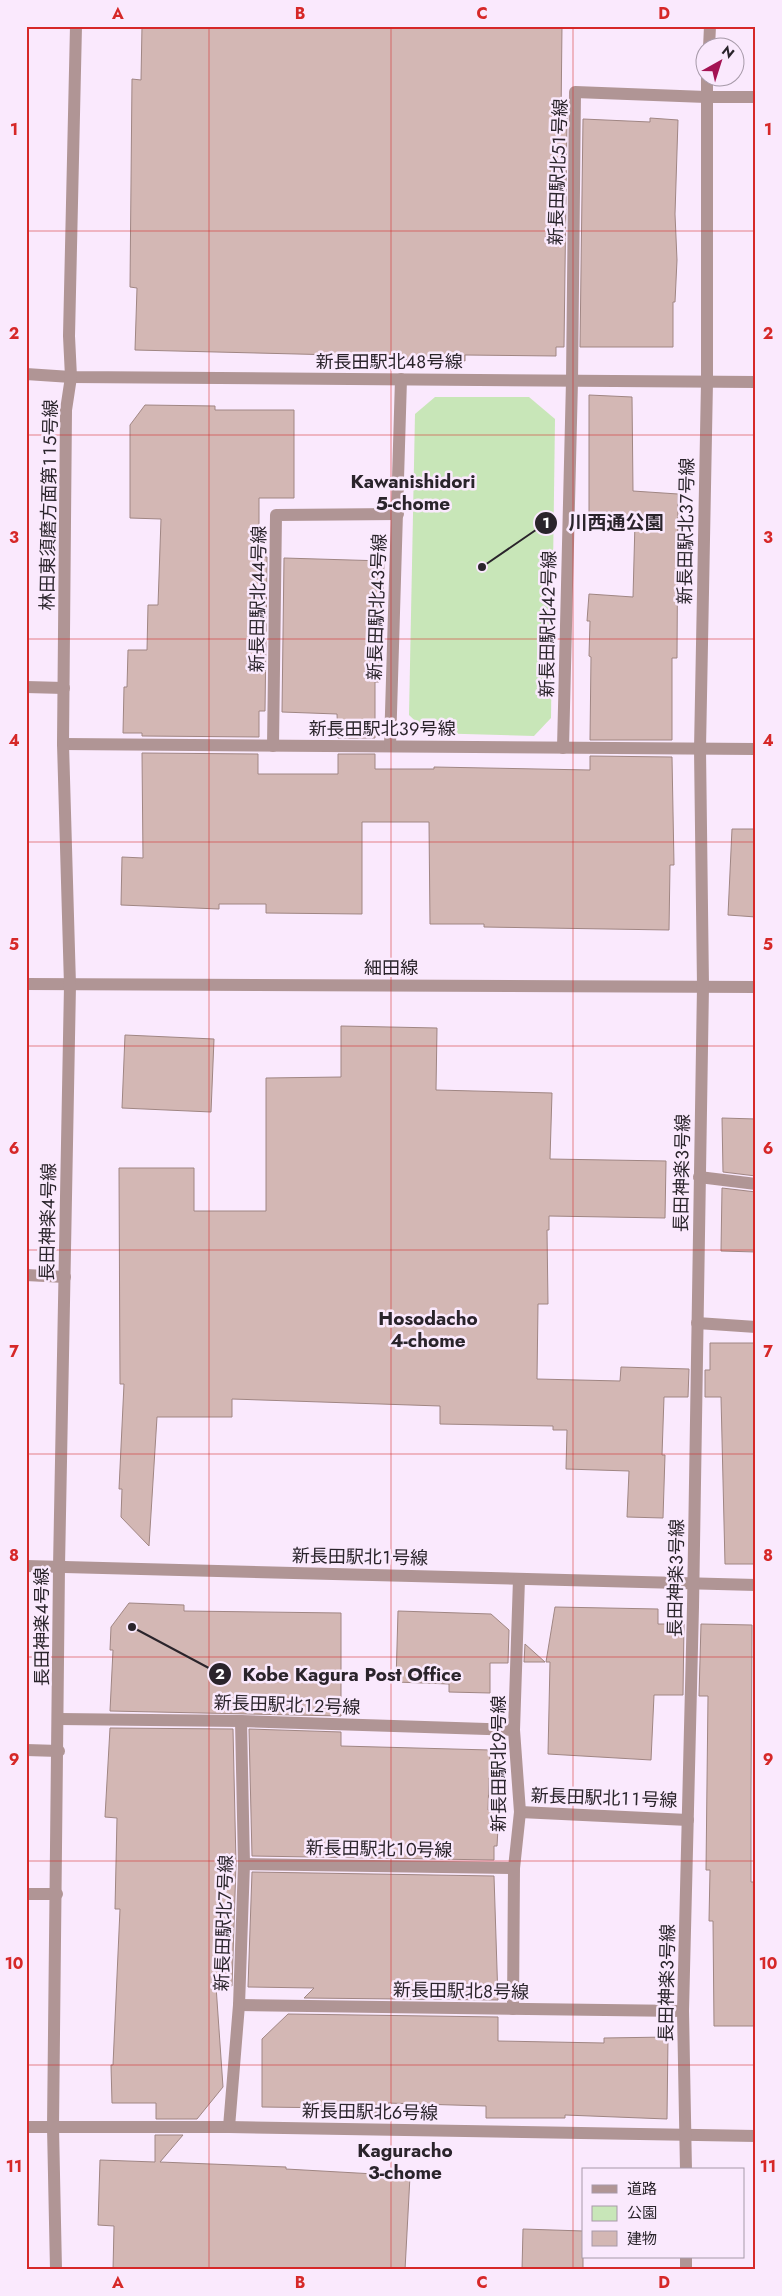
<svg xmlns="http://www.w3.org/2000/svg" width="782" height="2296" font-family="Jost,'Noto Sans JP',sans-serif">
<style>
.green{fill:#c8e6b8}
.building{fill:#d3b7b4;stroke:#a08683}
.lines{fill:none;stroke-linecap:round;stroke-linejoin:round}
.minor{stroke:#b09595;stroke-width:12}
.grid{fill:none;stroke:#d62828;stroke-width:1;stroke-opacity:0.55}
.labels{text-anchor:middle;stroke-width:5;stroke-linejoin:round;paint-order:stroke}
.street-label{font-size:18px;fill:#2a242b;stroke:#fae9fd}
.neighbourhood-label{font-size:19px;font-weight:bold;fill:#2a242b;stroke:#fae9fd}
.leader{fill:none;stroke:#2a242b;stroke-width:2}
.callout-dot{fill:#2a242b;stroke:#fae9fd;stroke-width:2}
.mark-label{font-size:15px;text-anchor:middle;font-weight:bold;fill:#fff}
.callout-label{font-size:19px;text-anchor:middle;font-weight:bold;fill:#2a242b;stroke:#fae9fd;stroke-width:5;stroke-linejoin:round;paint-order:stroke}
.neatline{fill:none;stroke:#d62828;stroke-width:2}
.grid-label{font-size:16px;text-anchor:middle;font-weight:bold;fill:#d62828}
</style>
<rect width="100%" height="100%" fill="#fae9fd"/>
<path class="green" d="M435,397H529L555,419L551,718L534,736L428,733L409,715L415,414Z"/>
<g class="building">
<path d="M142,26H562L561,118H567L564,347H556V356L465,355V361L378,359V356L135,350L137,288L130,287L132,79L141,80Z"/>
<path d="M650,118L678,120L675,214L677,260L675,302H673V347H580L583,119L650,122Z"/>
<path d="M589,395L632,397L633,491L678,494L677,658H672V740H590L591,657L589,656L590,621H587L589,594L633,597L635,522L589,521Z"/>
<path d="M145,405L215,406V410H294V498H259V557H267L265,711H259V737L142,736V733H123L124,687H127L128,650H147L148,605H158L161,519L130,518V425Z"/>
<path d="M284,558L384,561L382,652L379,682H375V738H338L337,714L282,712Z"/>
<path d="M142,753L258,754V774H338V754H375V769H434V767L590,770V756L672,757L674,865H670L669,930L484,927V924H430L429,822H362V914L266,913V904H219V909L121,905L122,857L143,858Z"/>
<path d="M732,829H756V917L728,915Z"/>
<path d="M341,1026L437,1028L436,1090L552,1093L550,1159L666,1161L665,1218L549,1216V1230H547L548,1304H538L537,1379L620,1381L621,1367L689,1369L688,1397H664L662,1455H665L663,1518L627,1517L629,1471L566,1469L567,1430H553V1426L440,1424V1406L232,1399V1417H157L149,1546L121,1517L122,1489H119L124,1384H120L119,1168H194V1211H266V1078L341,1077Z"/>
<path d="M125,1035L214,1039L211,1112L122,1108Z"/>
<path d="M722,1118L756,1119V1176L723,1172Z"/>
<path d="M722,1188L756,1192V1252L721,1251Z"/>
<path d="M710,1343H756V1564H725L721,1397H705V1370H710Z"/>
<path d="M129,1603L184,1605V1611L341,1613V1716L110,1711L113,1650H110L111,1627Z"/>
<path d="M555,1607L658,1609V1624H684L683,1695H654L651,1760L548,1754L550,1662H546Z"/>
<path d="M398,1611L491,1614L509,1630L508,1663H490V1693L449,1692V1684L396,1682Z"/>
<path d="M701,1624L752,1625L751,1795V1882H756L755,2026H714L713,1921H709L710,1870H706L708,1696H699Z"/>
<path d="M525,1644L545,1662H524Z"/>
<path d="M110,1728L233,1729L236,1864L232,1986H216L223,2087L197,2119H156V2103H112L111,2065H113L120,1909H115L117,1818L105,1817Z"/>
<path d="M249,1729L341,1732V1746L490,1750L488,1810H499L497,1846H494V1860L252,1856Z"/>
<path d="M252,1872L494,1876L498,2000L304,1998L314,1988L248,1987Z"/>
<path d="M288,2014L498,2017V2041L604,2043V2038L668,2037L667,2119L565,2115V2118H486V2106L386,2103V2113L340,2112V2108L262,2107V2039Z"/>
<path d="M155,2135H183L160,2162L286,2167V2169L410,2176L405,2270H113L114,2226L98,2225L100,2160L155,2162Z"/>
<path d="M523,2229L583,2231V2270H522Z"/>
</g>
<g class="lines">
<g class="minor">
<path d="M709,48L710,26"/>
<path d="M26,374L71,377L756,382"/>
<path d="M26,687L64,688"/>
<path d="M63,744L756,749"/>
<path d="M273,746L276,515L398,514"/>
<path d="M390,746L401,379"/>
<path d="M563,748L572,381L575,92L706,97H756"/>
<path d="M26,984L756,987"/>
<path d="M699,1177L756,1184"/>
<path d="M26,1275L65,1277"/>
<path d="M697,1323L756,1327"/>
<path d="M26,1566L756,1585"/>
<path d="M59,1719L241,1721L514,1730"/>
<path d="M26,1750L59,1751"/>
<path d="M520,1812L688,1820"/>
<path d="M244,1864L514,1868"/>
<path d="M26,1894H57"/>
<path d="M239,2005L683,2011"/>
<path d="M513,2009L514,1868L520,1812L514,1730L519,1579"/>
<path d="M26,2127H229L756,2136"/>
<path d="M229,2127L239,2005L244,1864L241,1721"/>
<path d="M686,2170L683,2011L693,1607L703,986L700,749L707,382V78"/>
<path d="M686,2257V2270"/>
<path d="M56,2270L53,2127L59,1567L70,985L63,744L66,410L71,377L69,336L76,26"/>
</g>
</g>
<path class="grid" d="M209,26V2270M391,26V2270M573,26V2270M26,231H756M26,435H756M26,639H756M26,842H756M26,1046H756M26,1250H756M26,1454H756M26,1657H756M26,1861H756M26,2065H756"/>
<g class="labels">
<g class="street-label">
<text transform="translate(558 172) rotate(-88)" y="6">新長田駅北５１号線</text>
<text x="389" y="368">新長田駅北４８号線</text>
<text transform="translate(49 505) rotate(-89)" y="6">林田東須磨方面第１１５号線</text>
<text transform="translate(686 531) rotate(-89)" y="6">新長田駅北３７号線</text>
<text transform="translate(258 599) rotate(-89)" y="6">新長田駅北４４号線</text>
<text transform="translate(377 607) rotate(-88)" y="6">新長田駅北４３号線</text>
<text transform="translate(548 624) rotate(-89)" y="6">新長田駅北４２号線</text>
<text x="382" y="735">新長田駅北３９号線</text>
<text x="391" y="974">細田線</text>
<text transform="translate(682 1173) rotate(-89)" y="6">長田神楽３号線</text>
<text transform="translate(48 1222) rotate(-89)" y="6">長田神楽４号線</text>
<text transform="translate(360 1557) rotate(1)" y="6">新長田駅北１号線</text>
<text transform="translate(676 1578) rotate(-89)" y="6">長田神楽３号線</text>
<text transform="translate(42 1627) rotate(-90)" y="6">長田神楽４号線</text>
<text transform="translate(287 1705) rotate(2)" y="6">新長田駅北１２号線</text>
<text transform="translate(499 1764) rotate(-90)" y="6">新長田駅北９号線</text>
<text transform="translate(604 1798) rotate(2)" y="6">新長田駅北１１号線</text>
<text transform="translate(379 1849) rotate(1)" y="6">新長田駅北１０号線</text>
<text transform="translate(224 1923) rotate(-88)" y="6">新長田駅北７号線</text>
<text transform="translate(667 1983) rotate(-89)" y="6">長田神楽３号線</text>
<text transform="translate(461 1991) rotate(1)" y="6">新長田駅北８号線</text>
<text transform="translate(370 2112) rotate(1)" y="6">新長田駅北６号線</text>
</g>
<g class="neighbourhood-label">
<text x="413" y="488">Kawanishidori<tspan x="413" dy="22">5-chome</tspan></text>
<text x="428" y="1325">Hosodacho<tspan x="428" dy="22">4-chome</tspan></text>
<text x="405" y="2157">Kaguracho<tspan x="405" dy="22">3-chome</tspan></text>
</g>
</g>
<path class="leader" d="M482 567L546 523M132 1627L220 1674"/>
<g class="callout-dot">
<circle cx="482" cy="567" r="5"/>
<circle cx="132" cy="1627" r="5"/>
<circle cx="546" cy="523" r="12"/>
<circle cx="220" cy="1674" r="12"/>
</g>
<g class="mark-label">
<text x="546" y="528">1</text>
<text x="220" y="1679">2</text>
</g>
<g class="callout-label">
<text x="616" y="529">川西通公園</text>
<text x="352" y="1681">Kobe Kagura Post Office</text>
</g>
<rect width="782" height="2296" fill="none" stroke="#fae9fd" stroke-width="55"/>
<rect x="582" y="2168" width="162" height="90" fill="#fae9fd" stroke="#a79aa9"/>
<rect x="592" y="2185" width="25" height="8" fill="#b09595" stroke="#a79aa9"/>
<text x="627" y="2194" font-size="15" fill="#2a242b">道路</text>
<rect x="592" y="2206" width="25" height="15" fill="#c8e6b8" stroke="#a79aa9"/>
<text x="627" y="2218" font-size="15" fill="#2a242b">公園</text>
<rect x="592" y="2231" width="25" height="15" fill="#d3b7b4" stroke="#a79aa9"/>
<text x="627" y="2244" font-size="15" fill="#2a242b">建物</text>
<g transform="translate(720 62) rotate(39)"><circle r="24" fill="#fae9fd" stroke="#a79aa9"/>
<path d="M0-4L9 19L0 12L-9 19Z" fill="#a41253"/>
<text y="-8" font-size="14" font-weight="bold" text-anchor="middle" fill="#2a242b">N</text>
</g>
<rect x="28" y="28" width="726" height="2240" class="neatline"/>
<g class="grid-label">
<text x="118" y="19">A</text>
<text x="300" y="19">B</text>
<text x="482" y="19">C</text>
<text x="664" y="19">D</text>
<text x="14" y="135">1</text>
<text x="768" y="135">1</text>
<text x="14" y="339">2</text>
<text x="768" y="339">2</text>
<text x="14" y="543">3</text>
<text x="768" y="543">3</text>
<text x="14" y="746">4</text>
<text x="768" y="746">4</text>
<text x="14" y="950">5</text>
<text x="768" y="950">5</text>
<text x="14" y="1154">6</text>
<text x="768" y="1154">6</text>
<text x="14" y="1357">7</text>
<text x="768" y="1357">7</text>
<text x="14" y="1561">8</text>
<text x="768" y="1561">8</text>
<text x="14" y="1765">9</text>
<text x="768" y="1765">9</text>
<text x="14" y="1969">10</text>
<text x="768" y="1969">10</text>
<text x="14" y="2172">11</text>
<text x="768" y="2172">11</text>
<text x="118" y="2288">A</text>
<text x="300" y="2288">B</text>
<text x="482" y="2288">C</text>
<text x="664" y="2288">D</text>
</g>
</svg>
